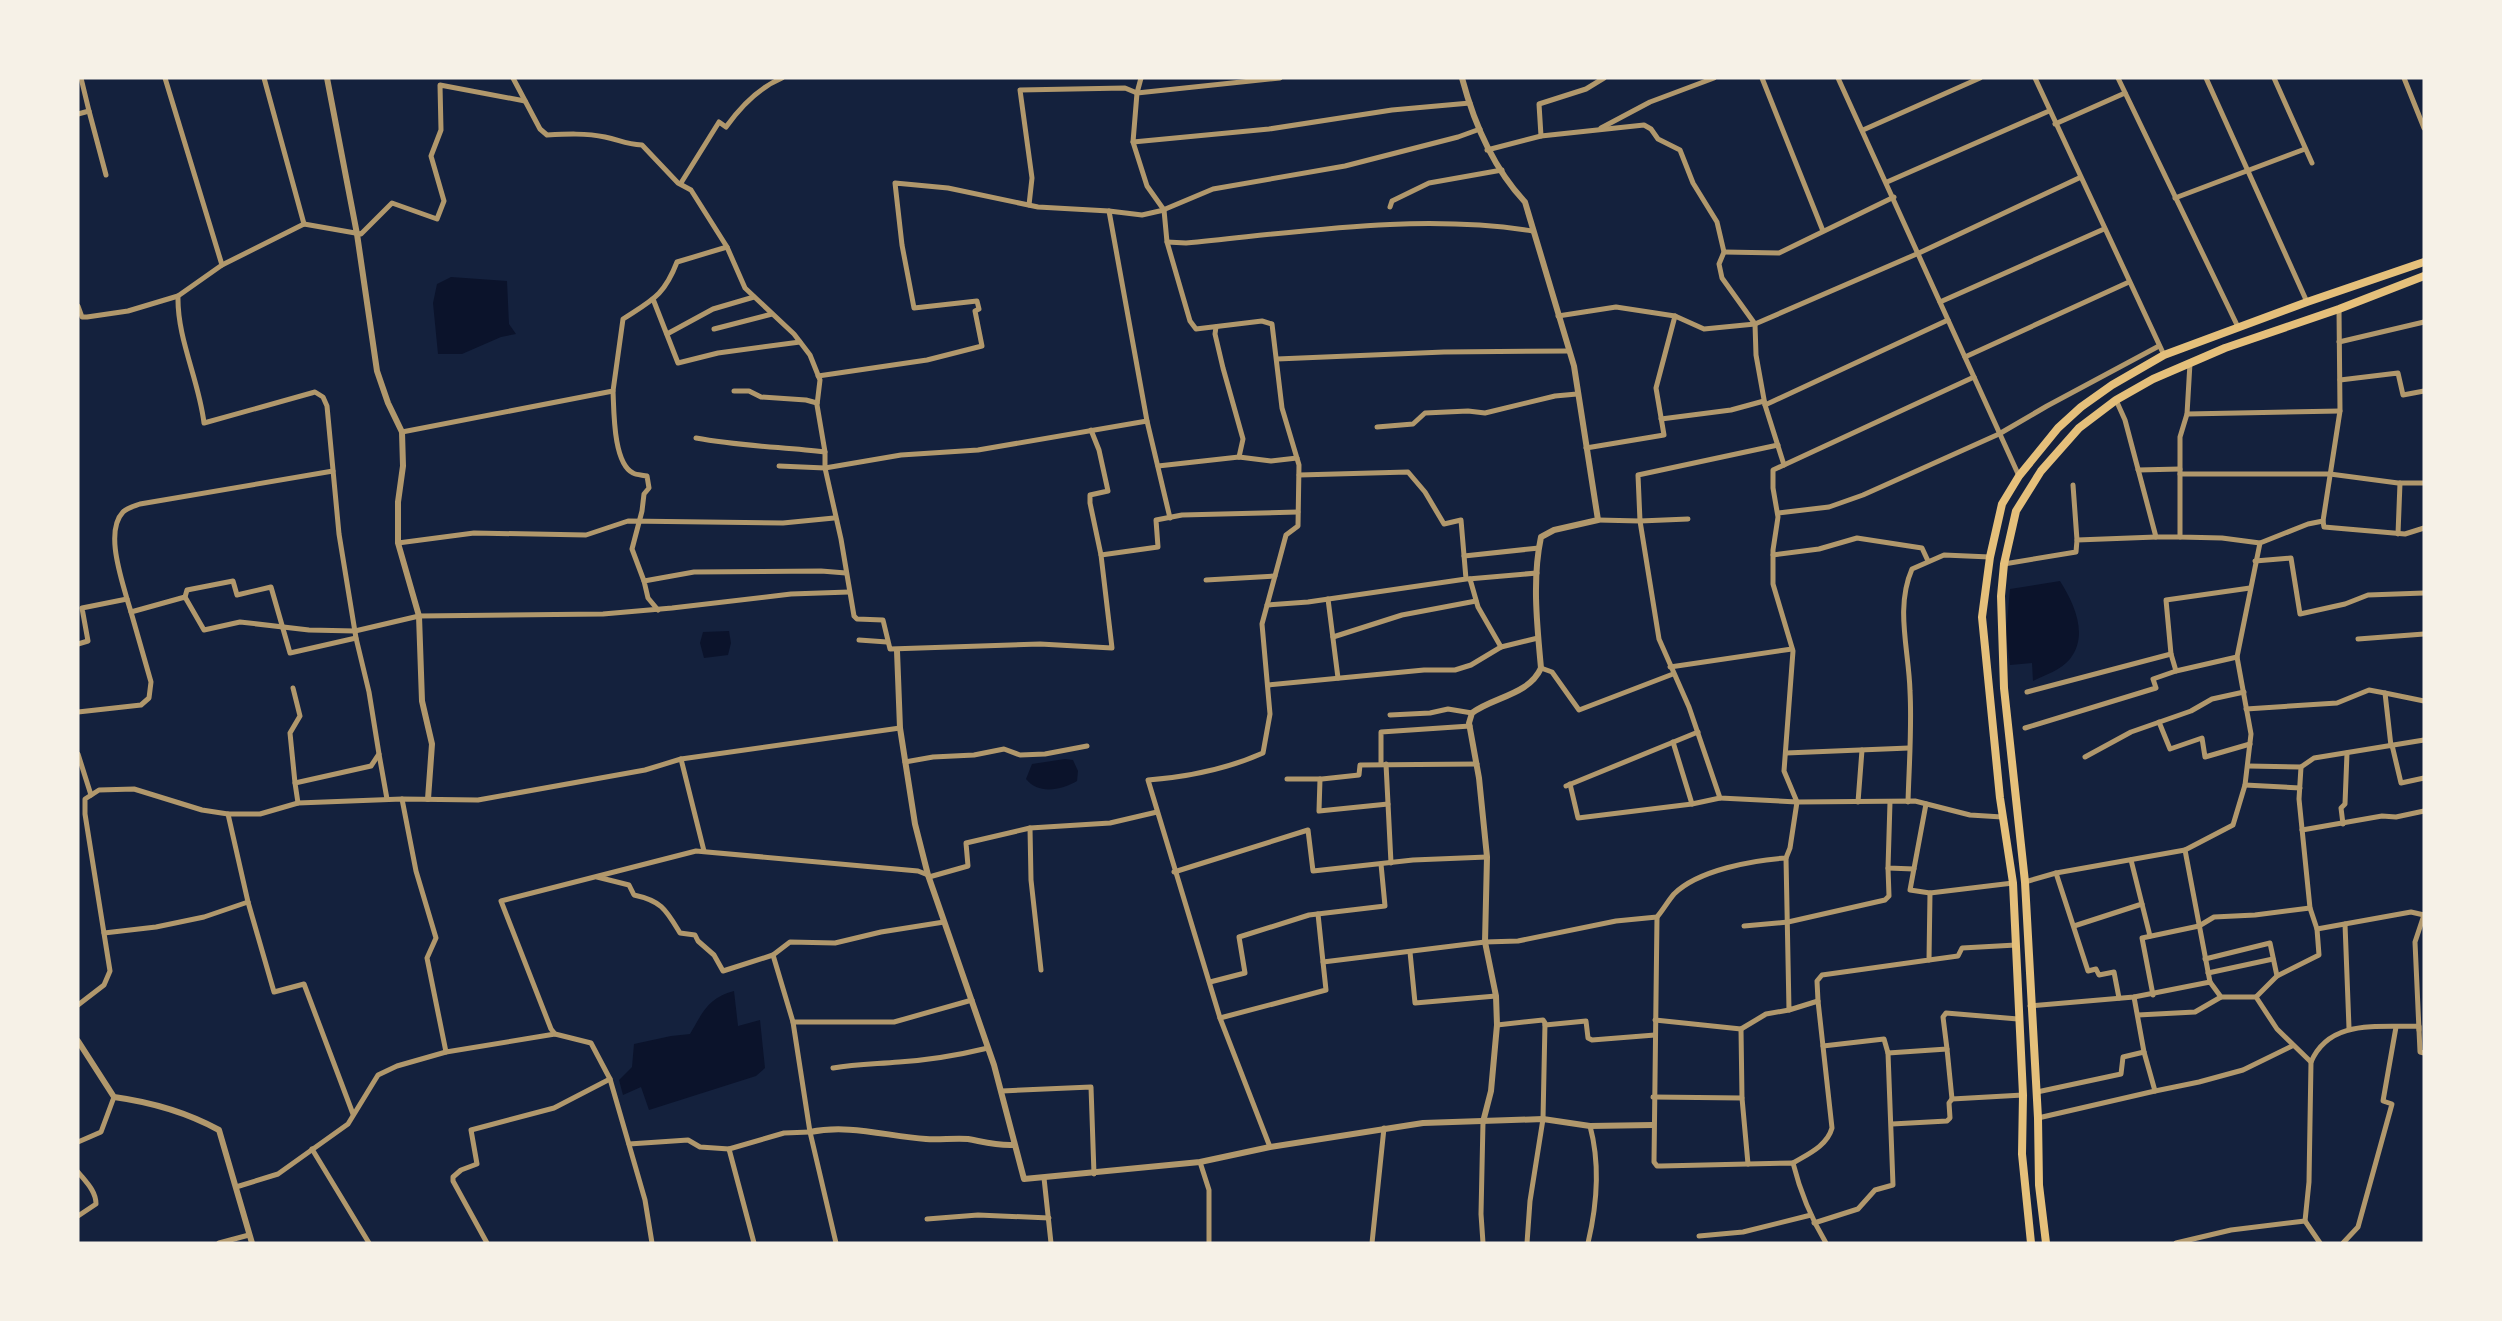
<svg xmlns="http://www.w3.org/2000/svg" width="2502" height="1321" font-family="Inter,sans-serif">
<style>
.water{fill:#0b132b}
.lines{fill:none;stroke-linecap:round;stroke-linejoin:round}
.minor{stroke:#b1986c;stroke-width:5}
.tertiary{stroke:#b1986c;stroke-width:6}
.trunk{stroke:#e5c07b;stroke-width:8}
</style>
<rect width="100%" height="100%" fill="#14213d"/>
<g class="water">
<path d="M451,277L507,281L509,324L516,334L501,337L462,354H438L433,303L437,284Z"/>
<path d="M2060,581C2074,603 2089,635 2070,659C2061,670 2045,675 2033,681L2032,663L2010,665L2006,635L2010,589Z"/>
<path d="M729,631L731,643L728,655L704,658L700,643L703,632Z"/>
<path d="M1065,759L1073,760L1078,771L1077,781C1062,790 1038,795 1026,779L1032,764Z"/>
<path d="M734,991L738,1026L760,1020L765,1068L756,1076L649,1110L641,1087L623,1095L619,1080L632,1067L634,1044L671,1036L690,1034C703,1012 708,998 734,991Z"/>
</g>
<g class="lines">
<g class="minor">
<path d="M165,78L222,265"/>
<path d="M264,78L304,224"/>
<path d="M513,78L540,129L547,135C566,134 586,133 605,137C620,140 625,144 642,145L678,183L691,190L727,247L745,288L794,334L810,355L820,380L817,405L825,452V468L841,539L854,616L857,619L883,620L890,649L1040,644L1112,648L1101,555L1090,503V495L1108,491L1099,450L1091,430"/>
<path d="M1141,78L1137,93L1133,142L1147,186L1164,210L1167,242L1190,321L1196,329L1262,321L1272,324L1282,408L1299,465L1298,526L1286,535L1262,624L1270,714L1263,753C1227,769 1187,777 1148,780L1220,1018L1270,1147"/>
<path d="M1762,78L1823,231"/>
<path d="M1838,78L2019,476"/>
<path d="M2035,78L2164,355"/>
<path d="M2118,78L2238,327"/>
<path d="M2206,78L2307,302"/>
<path d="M2274,78L2312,163"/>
<path d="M2404,78L2424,128"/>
<path d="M89,111L106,175"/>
<path d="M78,114L89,111L81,78"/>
<path d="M2055,124L2125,93"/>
<path d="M1601,128L1650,102L1714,78"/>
<path d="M1863,130L1980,78"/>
<path d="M1541,136L1539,104L1586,89L1604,78"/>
<path d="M1133,142L1269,129L1392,110L1470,103"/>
<path d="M1487,150L1541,136L1644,125L1651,129L1658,139L1680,150L1693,183L1717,222L1724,252L1719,264L1722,278L1755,324L1756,355L1765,405L1784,465"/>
<path d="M1887,182L2049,111"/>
<path d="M681,183L719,122L726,127C741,106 758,88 782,78"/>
<path d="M2175,198L2305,149"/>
<path d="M1029,205L1032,178L1020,90L1125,88L1137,93L1280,78"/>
<path d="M1390,207L1392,201L1429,183L1502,170"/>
<path d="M1163,210L1213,189L1345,166L1458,137L1480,129"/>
<path d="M1109,211L1147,421L1170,518"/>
<path d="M1167,242L1186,243C1301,232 1418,213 1533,231"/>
<path d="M1724,252L1779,253L1894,197"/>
<path d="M653,299L678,363L718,353L800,342"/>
<path d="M1940,302L2104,229"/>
<path d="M78,306L82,317H87L128,311L178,296"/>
<path d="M1558,316L1616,307L1675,316L1704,329L1755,324L1919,253L2079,178"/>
<path d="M1216,327L1215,334L1223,368L1243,439L1239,457"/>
<path d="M714,329L772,314"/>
<path d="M667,334L713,309L754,297"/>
<path d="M2339,342L2424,322"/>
<path d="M1965,357L2129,282"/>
<path d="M1277,359L1444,352L1569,351"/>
<path d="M2190,363L2187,414L2180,437V537L2222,538L2260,543"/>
<path d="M818,376L927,360L982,346L975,311L979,309L977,301L914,308L902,245L895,183L948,188L1038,207L1109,211L1142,215L1164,210"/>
<path d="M2340,380L2398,373L2403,395L2424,391"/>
<path d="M613,391C614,410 613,463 633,473C636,475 643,475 647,476L649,488L644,494L642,511L632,549L644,581"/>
<path d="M734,391H749L761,397L806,400L817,403"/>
<path d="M2116,400L2125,420L2156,537H2180"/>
<path d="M1765,405L1948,320"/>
<path d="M2187,414L2340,411"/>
<path d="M1661,419L1731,410L1764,401"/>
<path d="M1377,427L1413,424L1425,413L1468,411L1485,413L1555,396L1577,394"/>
<path d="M402,432L613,391L623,319C652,300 664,296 677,262L727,247"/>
<path d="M696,438C739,446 782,447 825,452"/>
<path d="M1586,448L1664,435L1656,388L1675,316"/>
<path d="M779,466L825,468L901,455L978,450L1147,421"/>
<path d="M1158,466L1239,457L1271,461L1297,458"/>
<path d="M2138,470L2180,469"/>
<path d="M2180,474H2330L2398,483H2424"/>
<path d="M2073,485L2077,540"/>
<path d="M1778,513L1829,507L1863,495L1999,434L2047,406L2159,346"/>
<path d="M1688,519L1640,521L1638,475L1778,445"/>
<path d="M1598,520L1640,521L1659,639L1689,707L1720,798L1797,802L1915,801L1970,815L2002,817"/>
<path d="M2323,521L2324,527L2405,534L2424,528"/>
<path d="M2398,534L2400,483"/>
<path d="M398,543L474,533L586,535L628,521L783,523L834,518"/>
<path d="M1101,555L1158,547L1156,520L1182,515L1298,512"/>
<path d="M1773,555L1819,549L1857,538L1922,548L1928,561"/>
<path d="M1464,556L1539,548"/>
<path d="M2255,561L2291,558L2300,614L2345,604L2368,595L2424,593"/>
<path d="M2004,564L2076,552L2077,540L2156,537"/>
<path d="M1468,579L1537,573"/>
<path d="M1470,579L1478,607L1501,647L1538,638"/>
<path d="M1206,580L1275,576"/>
<path d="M185,597L187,590L233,581L237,595L271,587L290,653L356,638"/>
<path d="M127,599C121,577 105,531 123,512C127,508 135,506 140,504L333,471"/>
<path d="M1328,599L1338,678"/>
<path d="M1267,605L1308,602L1466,579L1461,520L1444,524L1425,492L1408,472L1299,475"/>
<path d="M658,610L648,598L644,581L694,572L821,571L846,573"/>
<path d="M1333,637L1402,615L1476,601"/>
<path d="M2358,639L2424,634"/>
<path d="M859,640L887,642"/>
<path d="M78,644L88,641L82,608L127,599L131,612L185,597L204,630L240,622L309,630L355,631L419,616L603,614L672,608L791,594L849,592"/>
<path d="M2237,657L2176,671L2171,654L2166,600L2250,588"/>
<path d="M1670,667L1792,649"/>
<path d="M1541,668L1552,672L1579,710L1673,674"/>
<path d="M1268,685L1424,670H1455L1471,665L1501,647"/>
<path d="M293,688L300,716L290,733L295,783"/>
<path d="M2027,692L2171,654"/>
<path d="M2246,709L2337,703L2369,690L2385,693"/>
<path d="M78,712L141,705L149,698L151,682L131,612"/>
<path d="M1390,715L1430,713L1448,709L1472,713"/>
<path d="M2159,722L2170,749L2202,738L2205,757L2250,744"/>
<path d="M2025,728L2156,688L2153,679L2176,671"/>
<path d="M1673,742L1692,804"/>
<path d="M2392,745L2401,783L2424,778"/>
<path d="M2391,746L2385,693L2424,701"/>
<path d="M1786,753L1909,748"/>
<path d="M78,754L91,795"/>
<path d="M379,754L387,799"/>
<path d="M2085,757L2131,732L2191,711L2212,699L2244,692"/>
<path d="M681,759L704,851"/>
<path d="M905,762L933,757L974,755L1004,749L1020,755L1045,754L1087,746"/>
<path d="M1381,764V732L1470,726"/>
<path d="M1386,764L1391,863"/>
<path d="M2248,766L2301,767L2299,799L2310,908L2317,929L2319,955L2277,976L2256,997"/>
<path d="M2301,767L2314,758L2424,740"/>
<path d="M1287,779H1322L1359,775L1360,765L1477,764"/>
<path d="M1320,779L1319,811L1388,804"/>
<path d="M1570,784L1578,818L1692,804L1720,798"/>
<path d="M2245,785L2300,788"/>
<path d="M1566,786L1698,732"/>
<path d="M402,799L416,871L436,938L427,958L446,1052"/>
<path d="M1858,802L1862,750"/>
<path d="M1890,802L1888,868L1914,869"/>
<path d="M1908,802C1909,766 1912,728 1910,691C1909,650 1895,608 1912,569L1944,555L1990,557"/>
<path d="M298,803L295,783L371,766L379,754L369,692L356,638L339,534L327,406L323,397L315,392L204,423C199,380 177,339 178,296L222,265L304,224L361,234L392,203L437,219L444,201L431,156L441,130L440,85L525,101"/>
<path d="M1926,804L1910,890L1930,893"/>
<path d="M228,814L248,902L274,992L304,984L353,1114"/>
<path d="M2343,824L2341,808L2345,804L2347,753"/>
<path d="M1030,828L1031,880L1041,970"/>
<path d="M2302,830L2382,816L2396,817L2424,811"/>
<path d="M2185,850L2210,982"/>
<path d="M1786,858L1789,1010L1818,1001L1832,1128C1827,1146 1808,1154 1793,1163"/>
<path d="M2131,860L2150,936"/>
<path d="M1174,872L1308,830L1313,871L1413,860L1487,857"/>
<path d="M2056,873L2088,971L2096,969L2099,975L2114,972L2119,998"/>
<path d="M597,877L629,885L634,895C662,901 666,910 680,933L695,935L698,941L714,955L723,971L773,955L790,942L835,943L881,932L944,922"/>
<path d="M929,877L968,866L966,843L1030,828L1110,823L1157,812"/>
<path d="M2025,882L2056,873L2185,850L2233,825L2245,785L2251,734L2237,657L2260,543L2308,524L2323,521L2340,411L2339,309"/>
<path d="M1318,914L1323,962"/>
<path d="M2424,915L2415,942L2420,1052L2424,1053"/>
<path d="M1657,917L1654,1162L1657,1166H1661L1793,1163C1800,1191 1811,1218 1826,1243"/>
<path d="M2345,924L2349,1028"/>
<path d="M1744,926L1788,922L1885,900L1889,896L1888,868"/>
<path d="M2074,926L2142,904"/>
<path d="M2317,929L2411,912L2424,915"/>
<path d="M104,933L156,927L204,917L248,902"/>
<path d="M1410,952L1415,1003L1496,996"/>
<path d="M773,955L793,1022L810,1132L836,1243"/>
<path d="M2205,959L2270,943L2277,976"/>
<path d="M1929,960L1958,956L1962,948L2016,945"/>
<path d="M2208,973L2273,959"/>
<path d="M1210,982L1245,973L1239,937L1309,915L1385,906L1381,864"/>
<path d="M2153,995L2142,938L2199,926L2214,917L2255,915L2310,908"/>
<path d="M1818,1001L1817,981L1822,975L1929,960L1930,893L2013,883"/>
<path d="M78,1005L104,985L110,971L85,814V799L99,790L134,789L202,810L228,814H260L298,803L402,799L478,800L645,770L681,759L900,728"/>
<path d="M2030,1006L2134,997L2210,982L2221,997H2256L2277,1029L2311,1062"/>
<path d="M2138,1015L2195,1012L2221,997"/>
<path d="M1220,1018L1326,990L1323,962L1485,942L1518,941L1616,921L1657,917C1663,910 1668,901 1674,894C1698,870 1754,860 1786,858L1790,848L1797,802L1784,771L1793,651L1773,584V550L1778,517L1773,488V470L1974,377"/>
<path d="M1655,1020L1741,1029L1766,1014L1789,1010"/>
<path d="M793,1022H894L972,1000"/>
<path d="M1497,1025L1543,1020L1545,1023L1543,1119L1530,1201L1527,1243"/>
<path d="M1545,1025L1586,1021L1588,1038L1592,1040L1655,1035"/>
<path d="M1823,1046L1884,1039L1888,1053L1947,1049L1943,1017L1946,1013L2018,1019"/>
<path d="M1947,1049L1952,1099L2023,1095"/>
<path d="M833,1068C856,1064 877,1064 899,1062C930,1060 959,1055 988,1048"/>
<path d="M1002,1091L1091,1087L1094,1174"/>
<path d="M2155,1091L2199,1082L2243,1070L2292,1046"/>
<path d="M2037,1092L2121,1074L2123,1057L2144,1052"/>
<path d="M1653,1097L1742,1098L1741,1029"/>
<path d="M1742,1098L1748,1164"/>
<path d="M2038,1118L2155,1091L2144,1052L2134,997"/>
<path d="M1483,1122L1481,1214L1483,1243"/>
<path d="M1892,1124L1947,1121L1950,1118L1949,1103L1952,1099"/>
<path d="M78,1142L101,1132L114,1097"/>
<path d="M629,1144L688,1140L700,1147L729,1149L784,1133L810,1132"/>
<path d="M312,1149L369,1243"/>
<path d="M729,1149L754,1243"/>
<path d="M1200,1162L1209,1190V1243"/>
<path d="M78,1172C86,1182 96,1191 96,1204L78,1216"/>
<path d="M1044,1178L1051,1243"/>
<path d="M236,1187L278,1174L348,1124L378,1075L397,1066L446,1052L555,1034"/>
<path d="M927,1219L978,1215L1049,1218"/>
<path d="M2305,1221L2309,1182L2311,1062C2330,1018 2379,1028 2419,1026V1030"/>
<path d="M1814,1223L1858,1209L1875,1190L1893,1185L1888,1053"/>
<path d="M1699,1236L1743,1232L1811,1215"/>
<path d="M219,1243L249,1235"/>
<path d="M487,1243L453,1181V1177L461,1170L477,1164L471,1130L554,1108L610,1079"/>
<path d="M652,1243L645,1200L610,1079L591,1043L555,1034L551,1029L501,901L696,851L918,871L928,875"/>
<path d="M1372,1243L1384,1128"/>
<path d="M1588,1243C1597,1205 1600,1163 1590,1126"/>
<path d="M2176,1243L2231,1230L2305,1221L2320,1243"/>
<path d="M2343,1243L2358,1227L2392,1104L2383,1101L2396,1027"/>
</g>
<g class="tertiary">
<path d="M327,78L357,234L377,371L388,403L402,432L403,466L398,502V543L419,616L422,701L432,744L428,799"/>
<path d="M1462,78C1474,123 1493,168 1525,202L1574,366L1598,520L1554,530L1541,537C1532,579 1537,625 1541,668C1529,695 1493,697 1472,713L1469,723L1479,778L1487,857L1485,942L1496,996L1497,1025L1491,1091L1483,1122"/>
<path d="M897,651L900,728L915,824L928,875L994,1065L1024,1179L1200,1162L1270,1147L1423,1123L1543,1119L1590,1126L1653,1125"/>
<path d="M78,1041L114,1097C150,1102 188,1113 219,1130L252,1243"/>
<path d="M810,1132C849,1124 886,1136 926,1139C939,1140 954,1138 968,1139C984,1142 997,1146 1014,1145"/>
</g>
<g class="trunk">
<path d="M2031,1243L2022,1154L2023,1095L2013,883L2000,798L1982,617L1990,557L2002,504L2019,476L2058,428L2081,407L2112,385L2164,355L2307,302L2424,262"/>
<path d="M2046,1243L2039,1185L2038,1118L2025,882L2004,688L2001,596L2004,564L2016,511L2041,471L2079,428L2116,400L2153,379L2225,348L2339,309L2424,276"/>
</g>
</g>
<rect width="2502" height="1321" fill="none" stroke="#f6f1e7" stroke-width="159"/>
</svg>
